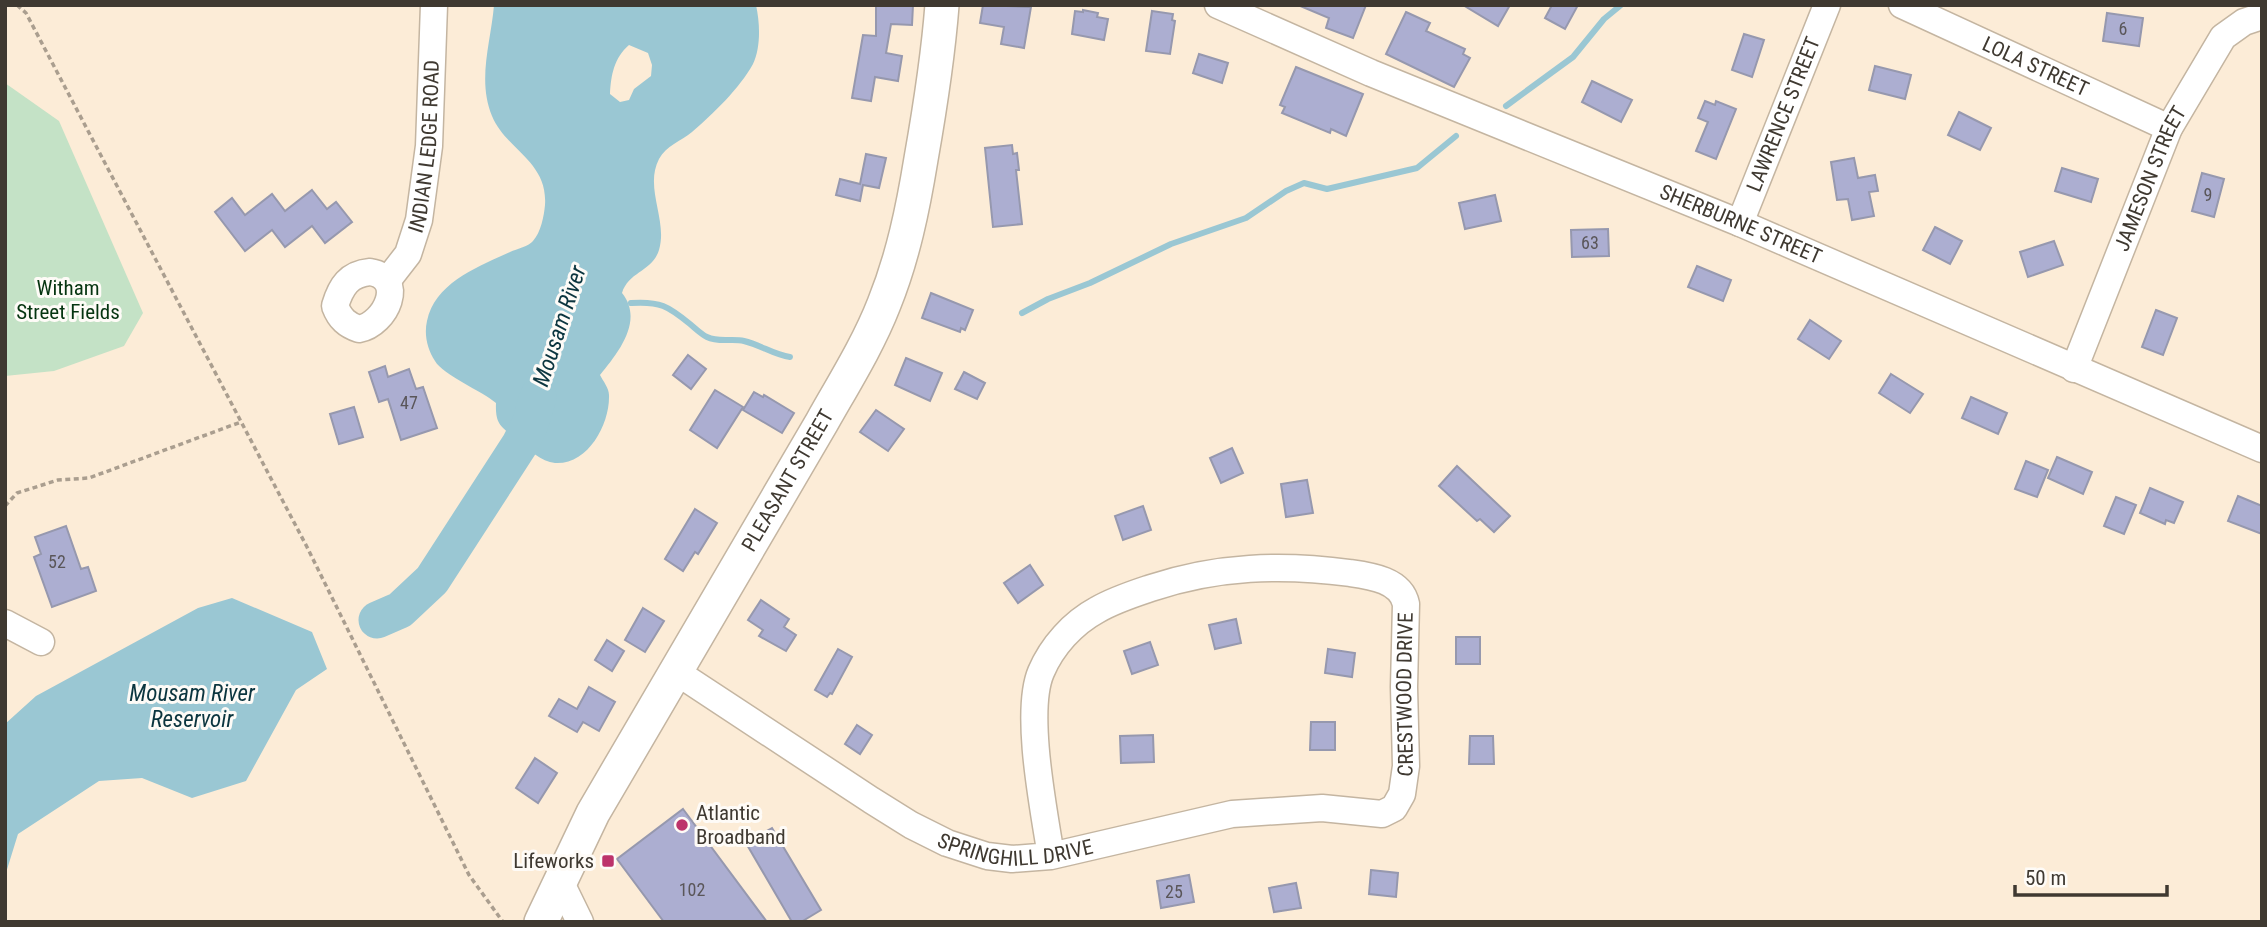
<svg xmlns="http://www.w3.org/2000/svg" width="2267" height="927" font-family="'Roboto Condensed',sans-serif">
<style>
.green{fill:#c4e2c6}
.water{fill:#9ac7d3;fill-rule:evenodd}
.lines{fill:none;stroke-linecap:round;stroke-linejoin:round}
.stream{stroke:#9ac7d3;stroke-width:6}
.river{stroke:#9ac7d3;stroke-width:37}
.building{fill:#acaed1;stroke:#9698ae;stroke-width:2}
.minor-casing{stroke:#c4b5a1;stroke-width:29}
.major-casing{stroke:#c4b5a1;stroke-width:36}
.path{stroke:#aa9e8f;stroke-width:3.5;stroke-dasharray:5 3.5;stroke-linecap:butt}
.minor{stroke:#fff;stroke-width:26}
.major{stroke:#fff;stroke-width:33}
.poi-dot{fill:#bd336b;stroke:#fefbf7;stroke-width:2.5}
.labels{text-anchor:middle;stroke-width:6;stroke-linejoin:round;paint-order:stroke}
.number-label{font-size:18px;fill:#5a5659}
.street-label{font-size:21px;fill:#3f3931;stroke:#fefbf7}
.park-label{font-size:21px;fill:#053410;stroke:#fefbf7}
.poi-label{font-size:21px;fill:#3f3931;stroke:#fefbf7;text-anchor:start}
.water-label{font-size:23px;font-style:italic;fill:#0b353f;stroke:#fefbf7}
</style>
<rect width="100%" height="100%" fill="#fcecd7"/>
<path class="green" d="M5,83L59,121L143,313L124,346L54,371L5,376Z"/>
<g class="water">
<path d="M494,5H756C760,23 761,47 753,64C740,88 712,115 692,132C681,141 666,146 659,159C644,188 668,220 659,250C652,272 629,271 622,293C644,320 619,352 600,375C603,381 609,388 609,395C610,424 588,465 555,463C541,462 529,449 519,441C502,427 495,426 496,403C482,391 443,375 435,361C427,349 424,334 427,321C435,283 477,267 510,252C517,249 529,246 533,241C541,232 544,216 545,205C548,161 506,150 492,116C477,80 491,42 494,5ZM629,45L648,53L652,65L651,76L634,89L629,100L620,102L610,94C611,75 614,58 629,45Z"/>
<path d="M232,598L312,632L327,669L296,690L246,781L192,798L142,778L99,781L18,834L5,876V724L36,696L198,608Z"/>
</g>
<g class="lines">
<g class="stream">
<path d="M1506,106L1573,57L1604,19L1621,5"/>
<path d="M631,303C660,301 668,306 690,324C695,328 701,334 707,337C719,343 732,338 744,341C761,345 774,355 790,357"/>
<path d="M1022,313L1048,299L1090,283L1171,244L1246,218L1286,191L1304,183L1327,189L1417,168L1456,136"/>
</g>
<path class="river" d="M377,620L400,610L432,580L520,444L530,424L538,397"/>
</g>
<g class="building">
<path d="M876,5H913L912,25L891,24L886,53L902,56L898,81L875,77L871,101L852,98L863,35L876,36Z"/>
<path d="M983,5L1031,7L1024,48L1001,44L1004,27L980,23Z"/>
<path d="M1298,5H1366L1353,38L1326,28L1329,18Z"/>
<path d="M1463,5H1510L1498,26Z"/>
<path d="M1552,5H1578L1565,29L1545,18Z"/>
<path d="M1083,10L1098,13L1097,17L1108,19L1104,40L1072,34L1075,11L1083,12Z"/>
<path d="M1152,11L1173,14L1172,20L1175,21L1170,54L1146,51Z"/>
<path d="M1406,12L1430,23L1426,31L1465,49L1463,54L1470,58L1454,87L1386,54Z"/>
<path d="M2107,13L2143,18L2139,46L2103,41Z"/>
<path d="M1744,34L1764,40L1752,77L1732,70Z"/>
<path d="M1199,54L1228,63L1222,83L1193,73Z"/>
<path d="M1875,66L1911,75L1905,99L1869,90Z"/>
<path d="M1296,67L1363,94L1346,136L1331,129L1330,133L1282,113L1285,107L1280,105Z"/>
<path d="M1592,81L1632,100L1621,122L1582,102Z"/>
<path d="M1705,101L1715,105L1716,101L1736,109L1716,159L1696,151L1708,122L1698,118Z"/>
<path d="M1959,112L1991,128L1980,150L1948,135Z"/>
<path d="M1012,145L1013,154L1017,153L1019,170H1016L1022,224L993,227L985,148Z"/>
<path d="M866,154L886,158L879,188L863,185L860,201L836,195L840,179L860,184Z"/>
<path d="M1854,158L1858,178L1875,175L1878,191L1869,192L1874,216L1852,220L1848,199L1837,200L1831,162Z"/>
<path d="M2062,168L2098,179L2091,202L2055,191Z"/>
<path d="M2202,173L2224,179L2214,217L2192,211Z"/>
<path d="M312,190L327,209L336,202L352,222L325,243L312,226L285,247L272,230L245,251L215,212L232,198L245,215L272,194L285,211Z"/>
<path d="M1495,195L1501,221L1465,229L1459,203Z"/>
<path d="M1935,227L1962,241L1950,264L1923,250Z"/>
<path d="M1608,229L1609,256L1572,257L1571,230Z"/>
<path d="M2054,241L2063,265L2028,277L2020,252Z"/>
<path d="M1697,266L1731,280L1723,301L1688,287Z"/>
<path d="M931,293L973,310L965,330L961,328L960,332L922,318Z"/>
<path d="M2156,310L2177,318L2163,355L2142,347Z"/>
<path d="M1810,320L1841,341L1829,359L1798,339Z"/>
<path d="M688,355L706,369L691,389L673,375Z"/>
<path d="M906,358L942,373L930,401L895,385Z"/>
<path d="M385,366L388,377L409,369L416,389L423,387L437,428L401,440L388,399L379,402L369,372Z"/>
<path d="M964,372L985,383L977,399L955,389Z"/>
<path d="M1891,374L1923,394L1910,413L1879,393Z"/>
<path d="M715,390L743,407L717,448L690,430Z"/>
<path d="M754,392L763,397L764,395L794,413L782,433L743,410Z"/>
<path d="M1971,397L2007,413L1998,434L1962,418Z"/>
<path d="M354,407L363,437L339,444L330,414Z"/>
<path d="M876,410L904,429L888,451L860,432Z"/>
<path d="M1232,448L1243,473L1221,483L1210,458Z"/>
<path d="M2057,457L2092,472L2083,494L2048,478Z"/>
<path d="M2026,461L2048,470L2037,497L2015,489Z"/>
<path d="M1457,466L1510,516L1494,532L1480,519L1477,521L1439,486Z"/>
<path d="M1307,480L1313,513L1286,517L1281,484Z"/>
<path d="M2150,488L2183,502L2174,523L2166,520L2165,524L2140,513Z"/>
<path d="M2238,496L2262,506V534L2228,521Z"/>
<path d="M2116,497L2136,505L2124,534L2104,526Z"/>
<path d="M1143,506L1151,530L1123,540L1115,516Z"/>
<path d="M695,509L717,523L698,554L695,552L683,571L665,559Z"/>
<path d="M66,526L81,569L88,567L96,591L52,607L34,557L41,554L35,537Z"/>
<path d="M1030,565L1043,585L1018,603L1004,583Z"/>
<path d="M761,600L789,619L784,627L796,635L786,651L759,636L763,630L748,620Z"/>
<path d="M643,608L664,621L645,652L625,640Z"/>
<path d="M1236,619L1241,643L1215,649L1209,625Z"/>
<rect x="1456" y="637" width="24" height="27"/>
<path d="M607,640L624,651L612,671L595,660Z"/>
<path d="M1150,642L1158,665L1132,674L1124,651Z"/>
<path d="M838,649L852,657L832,694L830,693L827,697L815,690Z"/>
<path d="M1328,649L1355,653L1352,677L1325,673Z"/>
<path d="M589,687L615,702L599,731L583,722L577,732L549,716L559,699L577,709Z"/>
<path d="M1311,722H1335V750H1310Z"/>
<path d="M857,725L872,735L860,754L845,744Z"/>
<path d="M1153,735L1154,762L1121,763L1120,736Z"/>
<path d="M1470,736H1493L1494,764H1469Z"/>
<path d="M535,758L557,773L538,803L516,788Z"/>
<path d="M683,809L767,922H664L617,859Z"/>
<path d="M772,828L821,910L801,922H792L746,843Z"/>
<path d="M1371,870L1398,873L1396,897L1369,894Z"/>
<path d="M1189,875L1194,902L1161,908L1157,881Z"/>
<path d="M1296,883L1301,908L1274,912L1269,888Z"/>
</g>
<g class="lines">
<g class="minor-casing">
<g id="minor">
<path id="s1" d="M1218,5L1371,73L1740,223L2262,449"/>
<path id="s2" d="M1902,5L2169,128"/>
<path id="s3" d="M1740,223L1827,5"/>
<path d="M370,272C407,278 386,324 359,329C347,325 340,319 335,306C341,286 349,274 370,272Z"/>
<path id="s4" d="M387,281L408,254L419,220L429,146L434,5"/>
<path id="s5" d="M2074,369L2169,128L2223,37L2244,22L2262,16"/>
<path d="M5,623L41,642"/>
<path id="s6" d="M675,671L871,800L911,825L947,843L987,856L1012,859L1051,856L1232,814L1322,808L1382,814L1394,808L1402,794L1406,766L1404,687L1406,604C1401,580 1371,576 1350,573C1282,564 1217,566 1151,588C1133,594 1114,600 1097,610C1073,623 1052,646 1041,672C1024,712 1044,811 1051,856"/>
<path d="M561,883L580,922"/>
</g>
</g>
<g class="major-casing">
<g id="major">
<path id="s7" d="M541,922L593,813L822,422C844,383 868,345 884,304C903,257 913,208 921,159C930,108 938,57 942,5"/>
</g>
</g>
<g class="path">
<path d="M17,5L26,13L307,547L469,875L503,922"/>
<path d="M5,506L17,493L58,480L89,478L241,422"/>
</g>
<use href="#minor" class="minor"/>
<use href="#major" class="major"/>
</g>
<g class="poi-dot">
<circle cx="682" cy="825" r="7"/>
<rect x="601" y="854" width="14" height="14" rx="3.5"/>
</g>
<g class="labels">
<g class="number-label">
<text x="2123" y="35">6</text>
<text x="2208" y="201">9</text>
<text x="1590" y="249">63</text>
<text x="409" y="409">47</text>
<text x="57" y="568">52</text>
<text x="692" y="896">102</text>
<text x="1174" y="898">25</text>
</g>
<g class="street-label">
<text dy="7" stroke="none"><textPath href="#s2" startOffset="147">LOLA STREET</textPath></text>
<text dy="7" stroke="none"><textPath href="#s3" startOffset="117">LAWRENCE STREET</textPath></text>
<text dy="7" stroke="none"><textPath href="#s4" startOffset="144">INDIAN LEDGE ROAD</textPath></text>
<text dy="7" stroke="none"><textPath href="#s5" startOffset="205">JAMESON STREET</textPath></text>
<text dy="7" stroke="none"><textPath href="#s1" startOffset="567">SHERBURNE STREET</textPath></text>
<text dy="7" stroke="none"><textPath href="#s7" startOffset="506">PLEASANT STREET</textPath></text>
<text dy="7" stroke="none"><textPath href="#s6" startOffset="894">CRESTWOOD DRIVE</textPath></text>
<text dy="7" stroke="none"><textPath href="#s6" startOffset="392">SPRINGHILL DRIVE</textPath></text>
</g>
<g class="park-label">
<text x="68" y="295">Witham<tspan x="68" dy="24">Street Fields</tspan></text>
</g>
<g class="poi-label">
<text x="696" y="820">Atlantic<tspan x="696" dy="24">Broadband</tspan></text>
<text x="594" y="868" text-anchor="end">Lifeworks</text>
</g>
<g class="water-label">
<text transform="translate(559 326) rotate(-72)" y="8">Mousam River</text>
<text x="192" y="701">Mousam River<tspan x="192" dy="26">Reservoir</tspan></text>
</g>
</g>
<rect width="2267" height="927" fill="none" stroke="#3f3931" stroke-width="14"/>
<path d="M2015 885v10h152v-10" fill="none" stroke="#3f3931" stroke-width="3.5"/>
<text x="2025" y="885" font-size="21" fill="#3f3931" stroke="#fefbf7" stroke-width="5" paint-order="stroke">50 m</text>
</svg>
